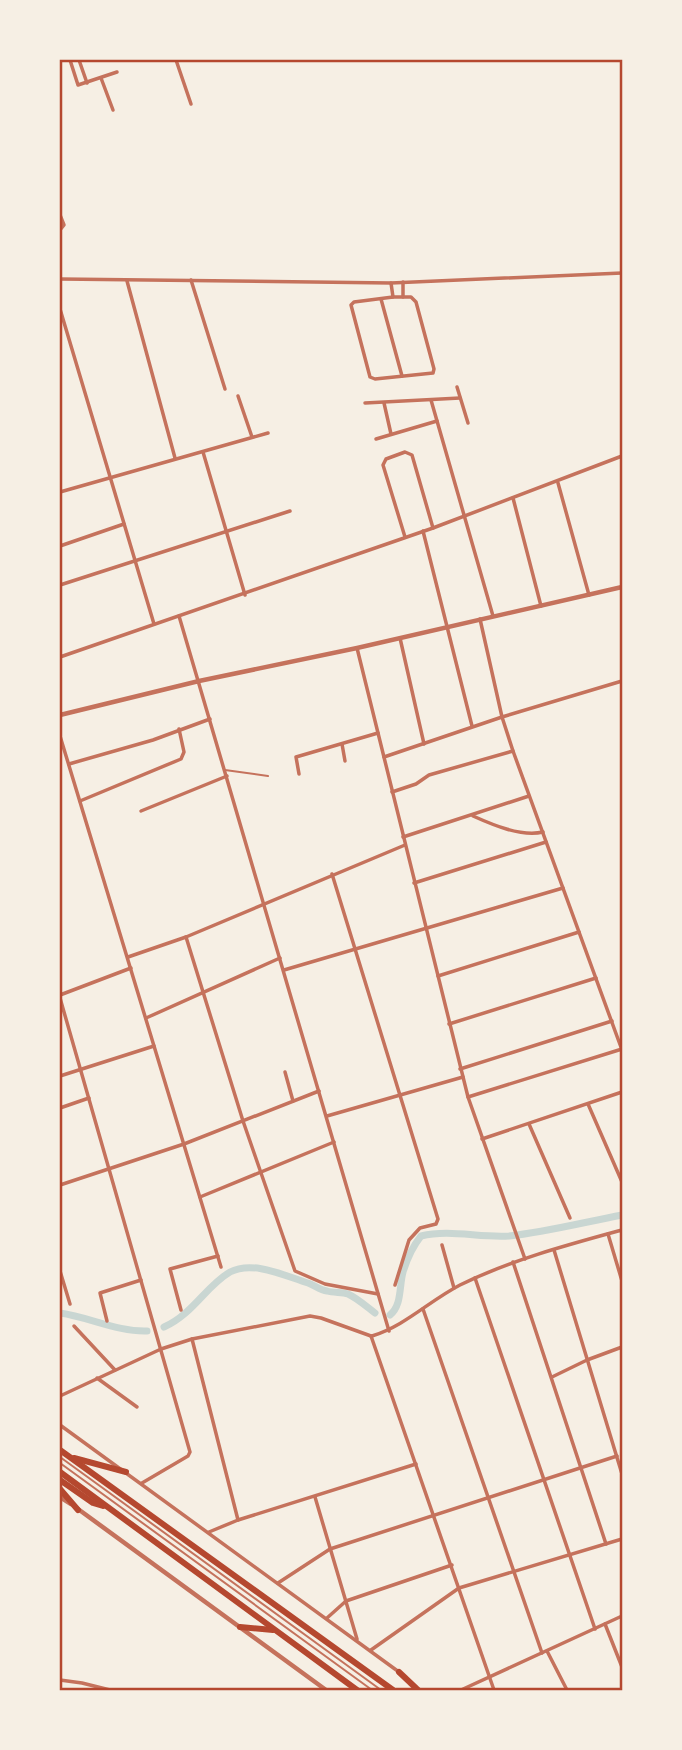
<svg xmlns="http://www.w3.org/2000/svg" width="682" height="1750" font-family="'PT Sans Narrow',sans-serif">
<style>
.lines{fill:none;stroke-linecap:round;stroke-linejoin:round}
.canal{stroke:#c9d6d2;stroke-width:7}
.service{stroke:#c5725c;stroke-width:2}
.minor{stroke:#c5725c;stroke-width:3.5}
.tertiary{stroke:#c5725c;stroke-width:4.5}
.trunk{stroke:#b5482f;stroke-width:6}
.neatline{fill:none;stroke:#b5482f;stroke-width:2.5}
</style>
<rect width="100%" height="100%" fill="#f6efe4"/>
<g class="lines">
<g class="canal">
<path d="M60,1313C89,1317 118,1332 147,1331"/>
<path d="M390,1315C402,1305 399,1287 403,1272C407,1259 413,1246 421,1236C450,1229 479,1238 509,1236C546,1232 585,1222 622,1215"/>
<path d="M164,1327C193,1314 206,1286 230,1272C253,1260 285,1276 308,1283C314,1285 320,1290 327,1291C334,1293 342,1292 348,1294C357,1298 367,1307 375,1313"/>
</g>
<g class="service">
<path d="M225,770L268,776"/>
<path d="M60,1457L381,1690"/>
<path d="M60,1463L372,1690"/>
</g>
<g class="minor">
<path d="M70,60L78,85L117,72"/>
<path d="M79,60L87,83"/>
<path d="M176,60L191,104"/>
<path d="M334,60H347"/>
<path d="M101,78L113,110"/>
<path d="M60,215L64,225L60,230"/>
<path d="M60,279L391,283L622,273"/>
<path d="M191,280L225,389"/>
<path d="M127,281L175,458"/>
<path d="M403,282V297"/>
<path d="M391,283L393,297"/>
<path d="M393,297H411L416,302L434,369L433,373L375,379L370,377L351,305L354,302Z"/>
<path d="M381,299L402,376"/>
<path d="M60,309L154,624"/>
<path d="M457,387L468,423"/>
<path d="M238,396L252,437"/>
<path d="M431,400L493,616"/>
<path d="M365,403L460,398"/>
<path d="M384,403L391,434"/>
<path d="M376,439L437,421"/>
<path d="M203,452L245,595"/>
<path d="M558,483L589,595"/>
<path d="M60,492L268,433"/>
<path d="M513,498L541,606"/>
<path d="M423,531L472,726"/>
<path d="M405,537L383,465L386,459L405,452L412,455L433,528"/>
<path d="M60,546L124,524"/>
<path d="M60,585L290,511"/>
<path d="M179,616L389,1331"/>
<path d="M480,619L502,717L513,751L622,1050"/>
<path d="M400,638L424,744"/>
<path d="M357,648L468,1097L525,1259"/>
<path d="M60,657L433,528L622,456"/>
<path d="M60,736L221,1267"/>
<path d="M342,744L345,761"/>
<path d="M384,757L502,717L622,681"/>
<path d="M69,764L153,740L210,719"/>
<path d="M299,774L296,757L378,733"/>
<path d="M392,792L416,784L429,775L513,751"/>
<path d="M80,801L181,759L184,752L179,729"/>
<path d="M141,811L227,776"/>
<path d="M473,816C493,825 521,837 543,832"/>
<path d="M403,837L529,796"/>
<path d="M332,874L438,1219L436,1224L420,1228L409,1240L395,1285"/>
<path d="M414,883L546,842"/>
<path d="M186,937L243,1121L295,1271L325,1284L378,1294"/>
<path d="M128,957L186,937L405,845"/>
<path d="M284,970L563,888"/>
<path d="M438,976L579,932"/>
<path d="M60,995L131,968"/>
<path d="M60,998L190,1452L188,1456L142,1483"/>
<path d="M146,1018L280,958"/>
<path d="M449,1024L596,978"/>
<path d="M460,1069L612,1021"/>
<path d="M285,1072L293,1101"/>
<path d="M60,1076L154,1046"/>
<path d="M468,1097L622,1049"/>
<path d="M588,1104L622,1182"/>
<path d="M60,1108L89,1098"/>
<path d="M327,1116L463,1077"/>
<path d="M529,1124L570,1218"/>
<path d="M482,1139L622,1092"/>
<path d="M60,1185L184,1144L319,1091"/>
<path d="M200,1197L334,1142"/>
<path d="M608,1234L622,1281"/>
<path d="M442,1245L454,1288"/>
<path d="M554,1250L622,1474"/>
<path d="M513,1262L606,1544"/>
<path d="M60,1271L70,1304"/>
<path d="M475,1278L595,1629"/>
<path d="M423,1309L542,1653"/>
<path d="M181,1310L170,1269L218,1256"/>
<path d="M107,1321L100,1293L141,1280"/>
<path d="M74,1326L115,1370"/>
<path d="M371,1336L494,1690"/>
<path d="M372,1336C405,1326 429,1301 460,1285C511,1260 567,1245 622,1230"/>
<path d="M192,1339L238,1520"/>
<path d="M552,1377L587,1360L622,1347"/>
<path d="M97,1378L137,1407"/>
<path d="M60,1396L161,1349L192,1339L310,1316L321,1318L371,1336"/>
<path d="M60,1425L399,1672"/>
<path d="M315,1497L357,1639"/>
<path d="M209,1532L238,1520L416,1464"/>
<path d="M278,1583L330,1549L617,1456"/>
<path d="M327,1618L346,1601L452,1565"/>
<path d="M605,1624L622,1667"/>
<path d="M371,1650L459,1588L622,1539"/>
<path d="M547,1651L567,1690"/>
<path d="M60,1680L82,1683L110,1690"/>
<path d="M461,1690L622,1616"/>
</g>
<g class="tertiary">
<path d="M60,715L199,681L357,648L622,587"/>
<path d="M60,1497L71,1504"/>
<path d="M78,1509L326,1690"/>
</g>
<g class="trunk">
<path d="M60,1450L393,1690"/>
<path d="M74,1458L126,1472"/>
<path d="M60,1472L357,1690"/>
<path d="M60,1480L93,1503L103,1506"/>
<path d="M60,1489L78,1510"/>
<path d="M240,1627L273,1630"/>
<path d="M399,1672L418,1690"/>
</g>
</g>
<rect width="682" height="1750" fill="none" stroke="#f6efe4" stroke-width="122"/>
<rect x="61" y="61" width="560" height="1628" class="neatline"/>
</svg>
